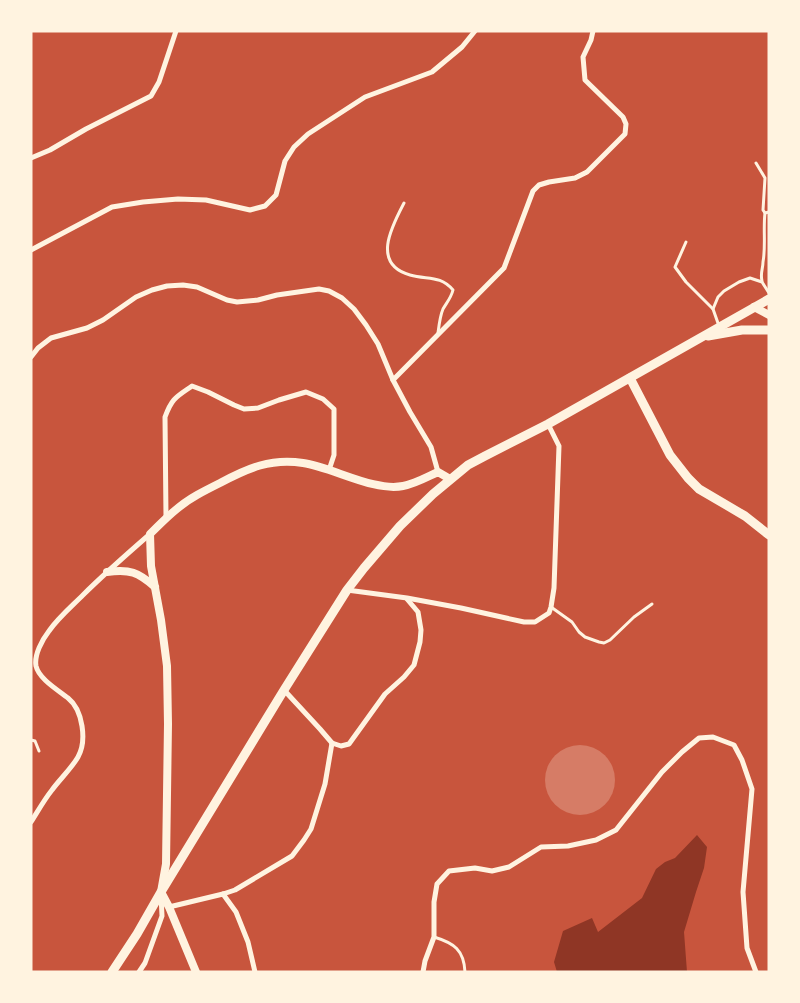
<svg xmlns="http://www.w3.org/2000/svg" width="800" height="1003" font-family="Rubik,sans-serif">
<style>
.water{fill:#8f3625}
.building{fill:#d67c66}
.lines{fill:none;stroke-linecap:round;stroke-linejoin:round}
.service{stroke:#fff3e0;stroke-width:3}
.minor{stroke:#fff3e0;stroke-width:5}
.tertiary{stroke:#fff3e0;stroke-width:8}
.secondary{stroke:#fff3e0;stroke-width:9}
</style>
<rect width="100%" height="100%" fill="#c8553d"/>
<path class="water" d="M697,835L707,847L704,868L696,892L684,932L687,972H557L554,962L563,931L592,918L598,932L642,898L656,869L665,862L675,858Z"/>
<circle class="building" cx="580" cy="780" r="35"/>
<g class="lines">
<g class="service">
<path d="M756,163L765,178L763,210L765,213"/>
<path d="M404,203C392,226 371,264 410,275C428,280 440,275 453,290C451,298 447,302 443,309C440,316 439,325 438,333"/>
<path d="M686,242L675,267L686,282L713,309"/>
<path d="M762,281C760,273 763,269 763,262C766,246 763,229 765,213L769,212"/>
<path d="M719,326L713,309L718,297L724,291L739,282L750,278L762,282L769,293"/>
<path d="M551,607L572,622L579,632L585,637L599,642L604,643L610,640L634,617L652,604"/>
<path d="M31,740L35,741L39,751"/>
<path d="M434,937C454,943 464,950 465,972"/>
</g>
<g class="minor">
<path d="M31,158L50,150L86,129L151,96L159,82L176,31"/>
<path d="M31,250L112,207L143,202L178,199L206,200L250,210L265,206L276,195L285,161L294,147L308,134L365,97L432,72L462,47L475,31"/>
<path d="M31,357L38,348L51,338L87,328L103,320L136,297L152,290L167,286L183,285L197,287L227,300L237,302L258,300L277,295L319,289L329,291L342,298L354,309L366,325L378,344L393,380L410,412L431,447L438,472"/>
<path d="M393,380L504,268L533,191L539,185L549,182L575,178L587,172L625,134L626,124L623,117L585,80L583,57L591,40L593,31"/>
<path d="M166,517L165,417C172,398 176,397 192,386L208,392L234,405L244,409L258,408L279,400L306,392L323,399L334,409V455L329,470"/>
<path d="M347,590L407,598L461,608L524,622H535L549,613L551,607L554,588L559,446L548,424"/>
<path d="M284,690L320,729L332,743"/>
<path d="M332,743L341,746L349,744L385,694L404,677L414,665L420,642L421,630L418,612L407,599"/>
<path d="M31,822C38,811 44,800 52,790C60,779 71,769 78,757C87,741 83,710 68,698C58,690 39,679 36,666C34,655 42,640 49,631C58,618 71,607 83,595C104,574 127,554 150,534"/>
<path d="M223,894L236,912L248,942L255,972"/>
<path d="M169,907L223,894L235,890L292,856L304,840L311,829L325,784L332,743"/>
<path d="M139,972L145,963L162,916L161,895"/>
<path d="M423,972L425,961L434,937V902L437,884L449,871L475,868L492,871L509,867L541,847L568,846L596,840L616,830L662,772L682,752L699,738L713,737L734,745L742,760L752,789L743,892L747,948L756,972"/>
</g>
<g class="tertiary">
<path d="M754,307L769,315"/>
<path d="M107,572C130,569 138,572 155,587"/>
<path d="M196,972L169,907L161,892L166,864L168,724L167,666L161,620L151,566L150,534C164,520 179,505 197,495C204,491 212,487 220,483C248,468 271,458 303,463C332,467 374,492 403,486C415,484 427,477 438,472L450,479"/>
</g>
<g class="secondary">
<path d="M708,336L742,330H769"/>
<path d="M630,378L670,455L688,478L699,489L745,516L769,535"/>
<path d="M112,972L137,934L161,892L284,690L347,590L364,568L400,526L433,494L468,465L485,456L548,424L769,299"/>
</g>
</g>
<rect width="800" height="1003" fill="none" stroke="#fff3e0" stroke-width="65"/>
</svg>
